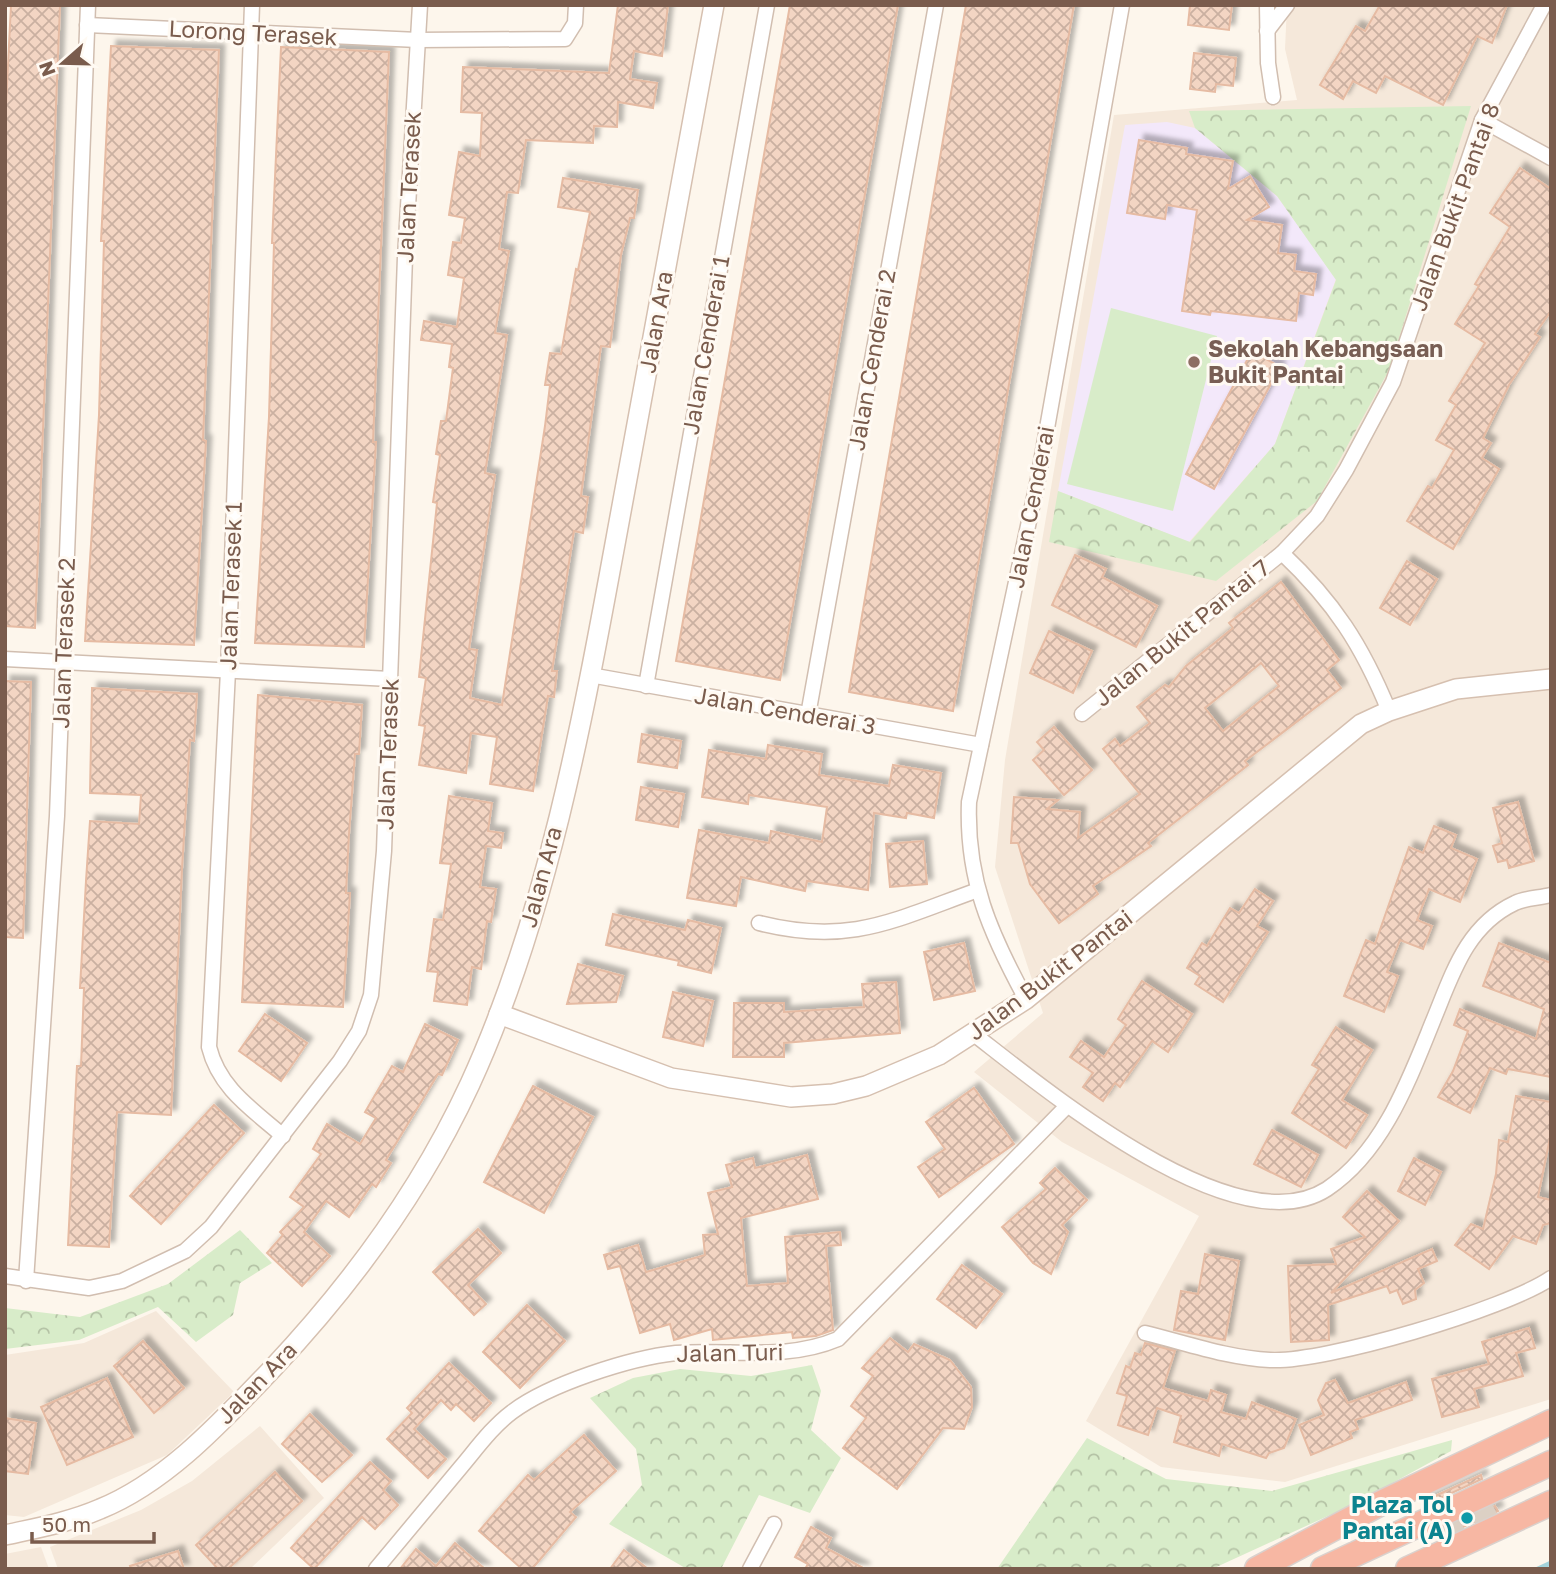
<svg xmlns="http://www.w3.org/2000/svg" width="1556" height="1574" font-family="'Golos Text',sans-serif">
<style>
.residential{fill:#f5e8da}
.education{fill:#f3e8fa}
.forest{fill:url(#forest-crowns)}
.pitch{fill:#d8ecc9}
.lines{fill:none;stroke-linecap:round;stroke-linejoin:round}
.stream{stroke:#a5d3da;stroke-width:5}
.building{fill:url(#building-cross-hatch);stroke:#e6bba3;stroke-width:2;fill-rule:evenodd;filter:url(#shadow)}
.highway-tunnel{stroke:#dcd0c4;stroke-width:24;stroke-dasharray:24 12;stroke-linecap:butt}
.street-casing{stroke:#d1beb0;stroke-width:17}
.secondary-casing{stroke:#d6c0b0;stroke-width:22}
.highway-casing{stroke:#dad1cd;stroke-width:27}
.street{stroke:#fff;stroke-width:14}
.secondary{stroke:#fff;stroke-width:19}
.highway{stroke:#f7b7a3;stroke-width:24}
.education-dot{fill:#8d6e63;stroke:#fffaf3;stroke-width:2.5}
.culture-dot{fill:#0f9aa8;stroke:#fffaf3;stroke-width:2.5}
.labels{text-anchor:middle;stroke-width:6;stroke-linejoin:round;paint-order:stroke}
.street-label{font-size:23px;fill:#7a5c4d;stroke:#fffaf3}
.education-label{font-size:23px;font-weight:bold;fill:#785e54;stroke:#fffaf3;text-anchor:start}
.culture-label{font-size:23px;font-weight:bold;fill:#0d838f;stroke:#fffaf3;text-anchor:end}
</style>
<defs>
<pattern id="forest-crowns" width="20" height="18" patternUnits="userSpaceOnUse" patternTransform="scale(1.75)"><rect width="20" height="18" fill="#d8ecc9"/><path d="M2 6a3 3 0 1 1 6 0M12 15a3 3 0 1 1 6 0" fill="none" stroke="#b4c2a5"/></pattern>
<pattern id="building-cross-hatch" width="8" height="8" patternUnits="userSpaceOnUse" patternTransform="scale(1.75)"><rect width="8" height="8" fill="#f3d5c3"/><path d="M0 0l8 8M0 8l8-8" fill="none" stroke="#cab0a1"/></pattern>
<filter id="shadow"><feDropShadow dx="5.5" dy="-5.5" stdDeviation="2" flood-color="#0004"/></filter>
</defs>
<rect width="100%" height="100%" fill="#fdf6ec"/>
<g class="residential">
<path d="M1287,5H1551V1399L1285,1482L1161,1467L1086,1421L1199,1216L1062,1142L974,1072L1043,1013L995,867L1005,760L1114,115L1297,100L1285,49Z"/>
<path d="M156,1311L234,1392L167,1455L24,1517L5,1515V1355L84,1343Z"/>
<path d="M260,1426L324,1498L250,1569H58L50,1547L141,1510L192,1481Z"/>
<path d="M41,1547L49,1569H5V1554Z"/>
</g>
<path class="education" d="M1167,122L1195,128L1277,196L1336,279L1275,444L1189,542L1058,491L1125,125Z"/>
<g class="forest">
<path d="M1471,106L1389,370L1317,501L1216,581L1049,542L1058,491L1190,542L1275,444L1336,280L1277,196L1195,128L1189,111Z"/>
<path d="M240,1230L272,1263L240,1283L233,1315L196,1342L158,1307L79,1340L5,1349V1308L80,1317L168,1284Z"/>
<path d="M812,1365L821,1391L811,1430L841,1458L810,1513L759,1495L721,1569H687L609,1524L642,1485L636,1449L590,1398L633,1378L680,1369L751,1376Z"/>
<path d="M1087,1438L1166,1479L1272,1491L1452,1440L1451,1451L1352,1505L1212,1569H997Z"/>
</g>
<path class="pitch" d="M1111,308L1217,336L1173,511L1067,484Z"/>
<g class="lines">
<path class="stream" d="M1538,1569L1551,1563"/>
</g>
<g class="building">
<path d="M11,5L60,6L35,628L5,626V124Z"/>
<path d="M618,5H668L662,56L634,51L630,79L657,83L653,108L618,102L617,127L594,126L593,143L526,140L518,193L507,192L499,249L509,251L495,333L507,335L485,473L495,475L469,649L477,650L470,698L502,705L545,426L550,385H545L550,353L561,354L576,269L578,270L590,212L558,207L563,178L638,190L634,218H630L621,255L610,347L601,346L581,496L588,497L583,533L574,531L552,671H557L554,697L548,696L533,791L490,784L497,737L471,733L466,773L419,765L425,726L419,725L426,678L419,677L437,503L433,502L440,455L436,454L441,421H446L453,368L449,367L452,344L421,340L424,321L457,327L464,278L448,275L453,242L461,243L465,218L449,215L459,152L480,156L482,113L461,112L463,67L609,73Z"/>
<path d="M790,5H898L780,680L676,661Z"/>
<path d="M966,5H1074L953,711L849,692Z"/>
<path d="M1190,5H1232L1229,30L1188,25Z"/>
<path d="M1380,5H1507L1492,43L1477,36L1443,105L1385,76L1376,93L1353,81L1343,99L1320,85L1356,26L1365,31Z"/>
<path d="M111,46L219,50L203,440L206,441L194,645L85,641L99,415L104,241H101Z"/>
<path d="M281,47L389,52L373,442H376L364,647L255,643L269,417L274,243H272Z"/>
<path d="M1194,53L1236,58L1233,86L1216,84L1215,92L1190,89Z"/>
<path d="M1139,140L1187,148L1186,154L1233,161L1228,189L1250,176L1269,207L1247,220L1282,225L1278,253L1296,255L1294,271L1316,274L1313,295L1299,293L1296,321L1211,311L1210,315L1182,311L1197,210L1167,205L1165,219L1127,213Z"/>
<path d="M1520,168L1551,189V311L1535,334L1540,337L1509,385L1483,438L1491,443L1482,458L1499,469L1453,549L1407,521L1428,486L1432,488L1454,450L1436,440L1456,405L1449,401L1485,343L1455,324L1479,286L1475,284L1510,227L1490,213Z"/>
<path d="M1252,351L1280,367L1214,489L1186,474Z"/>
<path d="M1075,555L1106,569L1102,577L1157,606L1136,647L1052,605Z"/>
<path d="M1407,561L1437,579L1410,625L1380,608Z"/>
<path d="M1281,582L1339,660L1327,670L1341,688L1245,761L1248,765L1148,843L1151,846L1093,886L1098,894L1059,923L1030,884L1018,843H1011L1014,797L1058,800L1047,809L1080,812L1078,838L1140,794L1103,749L1115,739L1120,746L1150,723L1137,707L1165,685L1169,687L1186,666L1233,628L1229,623ZM1261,663L1279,686L1223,731L1205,708Z"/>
<path d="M1049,631L1092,651L1073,693L1030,673Z"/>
<path d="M5,681L31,682L23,938L5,937Z"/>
<path d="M92,688L197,694L194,741L190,740L182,869L171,1115L117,1112L109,1247L68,1245L77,1066H81L84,988H80L86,881L90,821L139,824L141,795L90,793Z"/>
<path d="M258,695L362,705L359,754H355L349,834L346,893H350L343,1007L242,1002Z"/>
<path d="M1054,727L1092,770L1064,795L1033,760L1044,750L1037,742Z"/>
<path d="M642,734L681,741L677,768L638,762Z"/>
<path d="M768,745L822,754L819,775L889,786L893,765L941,773L934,818L907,813L906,818L874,813L868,890L807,881L805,891L741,877L736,906L687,898L699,830L769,843L771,831L822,842L827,807L749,795L748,804L702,797L709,750L766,759Z"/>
<path d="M641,787L684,794L678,827L636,820Z"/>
<path d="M449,796L492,803L488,831L503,833L501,848L486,846L480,887L496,889L491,922L487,921L481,969L472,967L467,1005L434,1001L438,972L427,971L434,919L443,920L451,864L440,863Z"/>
<path d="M1518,802L1534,861L1509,868L1507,860L1498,862L1493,846L1502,843L1493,808Z"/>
<path d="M1434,826L1456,835L1451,848L1477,859L1460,902L1429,889L1417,920L1432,926L1423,949L1400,940L1387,972L1398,976L1384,1012L1344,996L1366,940L1375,944L1409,847L1423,853Z"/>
<path d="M923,841L927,884L890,887L886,844Z"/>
<path d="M1255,889L1273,901L1257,926L1268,932L1223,1002L1195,984L1200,976L1187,968L1202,943L1207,946L1230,908L1239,913Z"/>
<path d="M613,914L685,930L688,920L721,928L711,973L678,965L679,961L606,945Z"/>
<path d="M964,943L975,991L934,1000L924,952Z"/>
<path d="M1499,943L1551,963V1077L1508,1069L1506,1074L1490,1068L1470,1113L1438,1097L1453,1071L1468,1031L1454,1025L1460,1009L1536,1039L1544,1009L1483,986Z"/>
<path d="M578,964L623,976L616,1002L567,1004Z"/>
<path d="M1142,981L1192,1014L1168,1052L1152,1041L1120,1087L1115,1083L1103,1101L1083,1087L1093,1073L1070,1057L1081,1041L1104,1057L1126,1025L1118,1019Z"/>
<path d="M896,982L900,1033L784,1043V1057H733L734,1003H784V1012L864,1007L862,984Z"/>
<path d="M673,992L713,1001L703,1046L663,1037Z"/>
<path d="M265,1014L307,1043L281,1081L239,1051Z"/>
<path d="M425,1024L458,1040L442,1075L438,1074L386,1160L391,1163L376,1187L372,1184L349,1217L326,1201L304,1232L330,1256L302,1286L267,1253L283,1235L280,1232L304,1207L290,1197L321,1154L313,1149L327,1124L360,1144L376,1118L365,1112L392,1066L403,1072Z"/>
<path d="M1336,1027L1372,1050L1342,1100L1367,1115L1346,1148L1292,1113L1319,1069L1312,1065Z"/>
<path d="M533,1086L593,1117L544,1213L484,1182Z"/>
<path d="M974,1088L1014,1144L939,1197L918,1167L945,1149L926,1122Z"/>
<path d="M1516,1096L1551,1102V1133L1538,1197L1551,1200V1223L1543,1225L1536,1244L1513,1236L1489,1269L1455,1245L1471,1224L1483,1229L1496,1174L1499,1140L1508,1142Z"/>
<path d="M214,1105L244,1133L161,1224L130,1196Z"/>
<path d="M1272,1130L1318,1155L1301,1187L1254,1164Z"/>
<path d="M807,1155L818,1199L741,1218L747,1286L788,1283L785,1237L840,1232L841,1245L826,1246L833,1330L816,1336L793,1338L792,1332L713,1340L712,1329L674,1340L670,1324L640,1333L620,1266L608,1269L604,1255L638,1245L646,1272L705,1255L703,1235L718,1234L708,1193L732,1187L726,1165L753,1158L755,1168Z"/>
<path d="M1414,1158L1441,1172L1425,1205L1398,1191Z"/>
<path d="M1055,1168L1087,1200L1062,1225L1068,1232L1051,1274L1033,1263L1002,1227L1046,1189L1040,1183Z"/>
<path d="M1367,1191L1399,1221L1331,1293L1432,1249L1437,1261L1418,1269L1424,1283L1415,1290L1416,1299L1403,1304L1397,1290L1390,1293L1387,1286L1328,1305L1329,1340L1291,1342L1288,1266L1336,1264L1331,1249L1365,1237L1343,1217Z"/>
<path d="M478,1229L501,1253L468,1285L486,1304L474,1315L433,1272Z"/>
<path d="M1205,1254L1239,1261L1225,1340L1174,1330L1181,1291L1198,1294Z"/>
<path d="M962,1265L1002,1294L976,1328L937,1299Z"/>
<path d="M527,1305L565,1341L520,1388L483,1352Z"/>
<path d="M1529,1328L1535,1348L1516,1353L1523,1376L1474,1389L1479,1407L1442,1417L1432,1379L1489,1364L1482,1342Z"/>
<path d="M890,1338L908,1352L914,1344L950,1360L971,1387L972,1407L964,1429L943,1428L897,1489L843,1448L866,1418L851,1406L873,1376L862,1368Z"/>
<path d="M143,1341L184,1388L154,1413L114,1366Z"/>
<path d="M1145,1343L1175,1351L1163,1388L1208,1401L1211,1390L1226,1395L1221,1412L1246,1419L1252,1402L1296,1419L1284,1448L1269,1453L1266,1458L1222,1444L1219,1456L1174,1442L1181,1416L1157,1408L1148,1435L1118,1425L1127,1396L1117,1393L1126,1366L1130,1368L1135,1353L1141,1355Z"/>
<path d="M449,1363L491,1403L474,1421L456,1404L451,1410L441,1400L414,1429L446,1459L428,1478L387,1439L412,1413L407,1408Z"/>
<path d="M107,1378L133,1437L67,1465L41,1407Z"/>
<path d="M1335,1380L1348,1403L1406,1382L1412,1400L1355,1420L1358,1429L1350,1432L1352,1438L1311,1455L1299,1425L1324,1415L1318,1400L1326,1383Z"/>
<path d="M310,1414L352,1455L322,1482L282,1444Z"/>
<path d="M5,1418L36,1423L28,1474L5,1471Z"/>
<path d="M584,1435L616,1471L570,1512L576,1517L532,1569H522L479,1531L528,1475L534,1480Z"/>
<path d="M370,1462L391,1481L383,1490L398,1505L375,1529L362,1517L314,1569L291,1548Z"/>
<path d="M275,1472L302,1501L228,1569H218L196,1545Z"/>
<path d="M1481,1475L1482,1479L1426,1505L1424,1501Z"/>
<path d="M1495,1506L1498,1511L1441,1537L1439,1532Z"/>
<path d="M811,1527L831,1538L826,1548L865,1569H805L808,1564L795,1557Z"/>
<path d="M455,1543L485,1569H400L416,1549L436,1566Z"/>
<path d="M624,1550L648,1569H610Z"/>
<path d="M178,1551L184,1569H131L130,1566Z"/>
</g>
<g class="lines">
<path class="highway-tunnel" d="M1439,1532L1494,1505"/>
<g class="street-casing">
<g id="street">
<path d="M252,5L228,671L209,1047C219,1088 252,1109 283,1136"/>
<path d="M1267,5L1268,63L1273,97"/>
<path d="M87,25L418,40L565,39L575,23L576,5"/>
<path d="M1267,31L1287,5"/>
<path d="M1482,120L1551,158"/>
<path d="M1282,553C1334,602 1362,645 1389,711"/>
<path d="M5,659L390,679"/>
<path d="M590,675L981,745"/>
<path d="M646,686L767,5"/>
<path d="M1082,714L1282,553L1317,516L1346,470L1393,382L1482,120L1544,5"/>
<path d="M808,715L936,5"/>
<path d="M759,923C850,946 894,920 978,890"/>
<path d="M1026,999C990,933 966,879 969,802L1038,479L1122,5"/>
<path d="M975,1035C1045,1089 1236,1248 1327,1189C1383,1152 1409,1080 1433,1021C1452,975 1466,926 1515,903C1525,898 1539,898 1551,895"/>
<path d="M5,1276L89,1288L122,1281L185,1251L211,1227L340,1061L359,1031L371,995L384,851L405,257L420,5"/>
<path d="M26,1281L57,816L88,5"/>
<path d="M1145,1333C1186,1343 1228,1358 1270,1360C1324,1363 1506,1309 1551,1278"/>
<path d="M376,1569C404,1535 433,1501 461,1467C477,1448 492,1427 512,1412C549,1384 630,1358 676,1353C731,1349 786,1361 838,1339L1067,1106"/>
<path d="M750,1569L774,1524"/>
</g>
</g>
<g class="secondary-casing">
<g id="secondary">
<path d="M499,1014L671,1078L791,1097L833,1094L866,1086L939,1055L1026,999L1361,724L1389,711L1456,689L1551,679"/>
<path d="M5,1535C37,1528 70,1522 100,1509C167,1482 223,1420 272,1369C352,1284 421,1190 470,1084C551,908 587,696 622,506C653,339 683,172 714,5"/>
</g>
</g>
<g class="highway-casing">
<g id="highway">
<path d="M1257,1569L1381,1503L1551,1422"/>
<path d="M1323,1569L1551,1463"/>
<path d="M1408,1569L1551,1503"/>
</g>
</g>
<use href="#street" class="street"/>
<use href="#secondary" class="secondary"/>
<use href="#highway" class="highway"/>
</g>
<circle class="education-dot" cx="1194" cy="362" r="7"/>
<circle class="culture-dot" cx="1467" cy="1518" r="7"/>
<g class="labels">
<g class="street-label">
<text transform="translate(253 33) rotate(3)" y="8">Lorong Terasek</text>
<text transform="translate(409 187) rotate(-87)" y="8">Jalan Terasek</text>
<text transform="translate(1455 207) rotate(-70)" y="8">Jalan Bukit Pantai 8</text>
<text transform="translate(656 322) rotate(-80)" y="8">Jalan Ara</text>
<text transform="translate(706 345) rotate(-80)" y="8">Jalan Cenderai 1</text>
<text transform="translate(872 360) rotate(-80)" y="8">Jalan Cenderai 2</text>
<text transform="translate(1031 507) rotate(-79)" y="8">Jalan Cenderai</text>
<text transform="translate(231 586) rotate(-88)" y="8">Jalan Terasek 1</text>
<text transform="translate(1182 633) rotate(-39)" y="8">Jalan Bukit Pantai 7</text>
<text transform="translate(64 643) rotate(-88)" y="8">Jalan Terasek 2</text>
<text transform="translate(785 711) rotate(10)" y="8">Jalan Cenderai 3</text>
<text transform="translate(388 754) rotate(-88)" y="8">Jalan Terasek</text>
<text transform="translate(541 877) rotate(-75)" y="8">Jalan Ara</text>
<text transform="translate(1050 975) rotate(-37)" y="8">Jalan Bukit Pantai</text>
<text transform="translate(730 1353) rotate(-1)" y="8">Jalan Turi</text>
<text transform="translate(257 1383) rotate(-46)" y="8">Jalan Ara</text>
</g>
<g class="education-label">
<text x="1208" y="357">Sekolah Kebangsaan<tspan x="1208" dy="26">Bukit Pantai</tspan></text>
</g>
<g class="culture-label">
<text x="1453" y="1513">Plaza Tol<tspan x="1453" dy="26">Pantai (A)</tspan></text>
</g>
</g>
<rect width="1556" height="1574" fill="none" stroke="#7a5c4d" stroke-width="14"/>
<g transform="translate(63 63) rotate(250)" stroke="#fffaf3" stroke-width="5" paint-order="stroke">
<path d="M0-5L12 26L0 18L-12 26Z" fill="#7a5c4d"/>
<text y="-10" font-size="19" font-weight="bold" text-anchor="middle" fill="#7a5c4d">N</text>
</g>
<path d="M32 1532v10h122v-10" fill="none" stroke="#7a5c4d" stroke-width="3.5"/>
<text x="42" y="1532" font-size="21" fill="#7a5c4d" stroke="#fffaf3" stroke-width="5" paint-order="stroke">50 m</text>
</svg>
